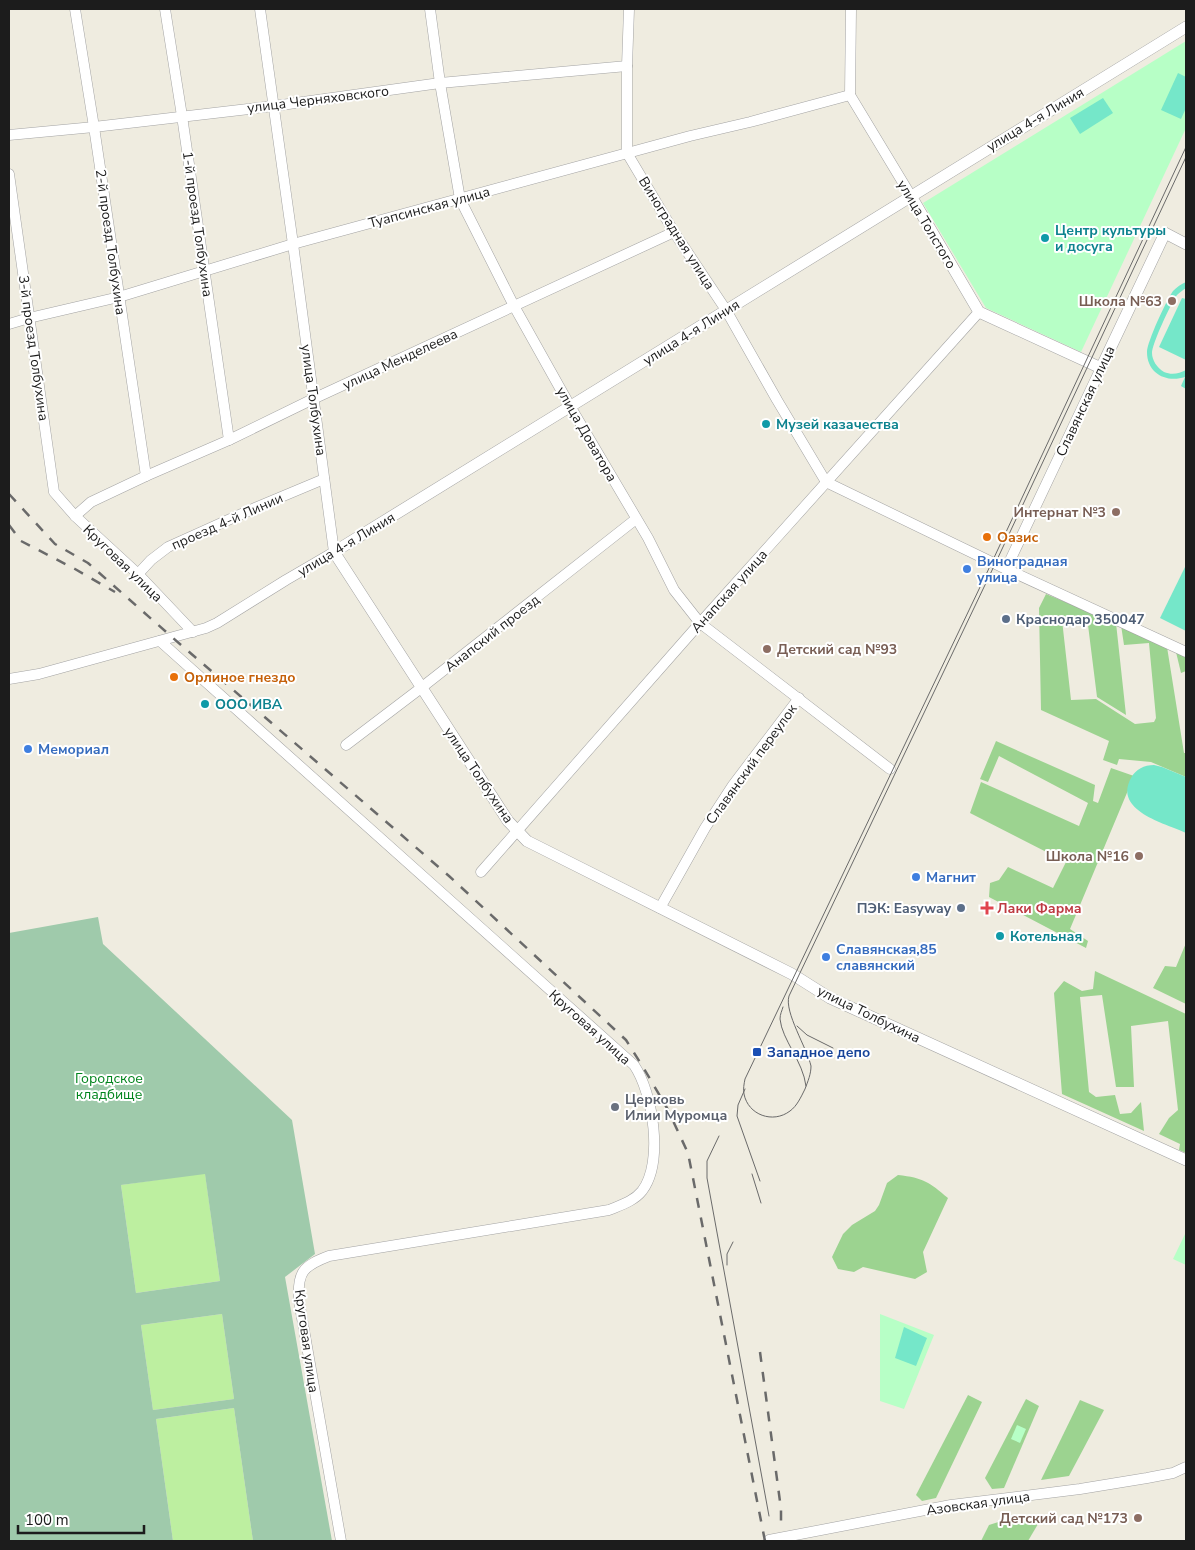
<svg xmlns="http://www.w3.org/2000/svg" width="1195" height="1550" font-family="'Nunito Sans',sans-serif">
<style>
.grass{fill:#bdefa0}
.forest{fill:#9cd390}
.cemetery{fill:#9fcaab;fill-rule:evenodd}
.park{fill:#b7ffc6}
.pitch{fill:#75e7c9}
.lines{fill:none;stroke-linecap:round;stroke-linejoin:round}
.minor-casing{stroke:#a3a3a3;stroke-width:11}
.tertiary-casing{stroke:#a3a3a3;stroke-width:12}
.minor{stroke:#fff;stroke-width:10}
.tertiary{stroke:#fff;stroke-width:11}
.tram{stroke:#6a6a6a;stroke-width:1}
.rail{stroke:#6a6a6a;stroke-width:2.5;stroke-dasharray:10 10;stroke-linecap:butt}
.culture-dot{fill:#0f9aa8;stroke:#fff;stroke-width:2}
.education-dot{fill:#8d6e63;stroke:#fff;stroke-width:2}
.food-dot{fill:#e8710a;stroke:#fff;stroke-width:2}
.shop-dot{fill:#3f7fe0;stroke:#fff;stroke-width:2}
.service-dot{fill:#5c6f8a;stroke:#fff;stroke-width:2}
.health-dot{fill:#e0444e;stroke:#fff;stroke-width:2}
.transit-dot{fill:#1a4fb4;stroke:#fff;stroke-width:2}
.worship-dot{fill:#6b7280;stroke:#fff;stroke-width:2}
.labels{text-anchor:middle;stroke-width:4;stroke-linejoin:round;paint-order:stroke}
.street-label{font-size:14px;fill:#1c1c1c;stroke:#fff}
.culture-label{font-size:14px;font-weight:bold;fill:#0d838f;stroke:#fff;text-anchor:start}
.education-label{font-size:14px;font-weight:bold;fill:#785e54;stroke:#fff;text-anchor:end}
.food-label{font-size:14px;font-weight:bold;fill:#c56008;stroke:#fff;text-anchor:start}
.shop-label{font-size:14px;font-weight:bold;fill:#366cbe;stroke:#fff;text-anchor:start}
.service-label{font-size:14px;font-weight:bold;fill:#4e5e75;stroke:#fff;text-anchor:start}
.health-label{font-size:14px;font-weight:bold;fill:#be3a42;stroke:#fff;text-anchor:start}
.transit-label{font-size:14px;font-weight:bold;fill:#164399;stroke:#fff;text-anchor:start}
.park-label{font-size:14px;fill:#00841c;stroke:#fff}
.worship-label{font-size:14px;font-weight:bold;fill:#5b616d;stroke:#fff;text-anchor:start}
</style>
<rect width="100%" height="100%" fill="#efece0"/>
<g class="grass">
<path d="M205,1173L220,1281L136,1293L121,1185Z"/>
<path d="M222,1314L234,1399L153,1410L141,1325Z"/>
<path d="M234,1408L253,1541H173L156,1419Z"/>
</g>
<g class="forest">
<path d="M1046,594L1116,623L1126,715L1097,697L1087,617L1062,620L1071,700L1096,699L1135,724L1154,722L1156,718L1149,643L1124,645L1121,625L1167,647L1184,753H1186V777L1151,762L1119,759L1117,765L1103,760L1109,741L1041,710L1039,608Z"/>
<path d="M1176,652L1186,657V671L1181,673Z"/>
<path d="M996,741L1095,785L1093,801L1098,803L1111,768L1134,776L1070,929L1088,941L1086,948L989,897L990,883L999,880L1008,867L1053,888L1066,862L970,813L981,782L1079,826L1088,803L999,756L988,782L980,779Z"/>
<path d="M1186,943V1004L1153,988L1165,966L1176,967Z"/>
<path d="M1095,971L1186,1014V1132L1185,1135L1186,1136V1153L1179,1150L1180,1144L1159,1134L1169,1118L1178,1110L1168,1021L1131,1026L1134,1087H1116L1102,995L1080,997L1089,1092L1096,1097L1115,1095L1120,1114L1131,1113L1141,1102L1144,1131L1062,1094L1054,993L1064,981L1082,991L1093,989Z"/>
<path d="M898,1175C924,1178 929,1182 948,1198L923,1252L927,1272L915,1279L863,1267L854,1272L838,1269L832,1257L843,1234L852,1225L875,1211L879,1205L887,1183Z"/>
<path d="M968,1395L982,1402L936,1498L922,1501L916,1495Z"/>
<path d="M1026,1399L1039,1406L1004,1488L992,1489L985,1478Z"/>
<path d="M1080,1400L1104,1410L1069,1476L1041,1480Z"/>
<path d="M1017,1516H1023L1038,1524L1028,1541H981L989,1525Z"/>
</g>
<path class="cemetery" d="M98,917L103,944L292,1120L315,1254L285,1277L332,1541H253L234,1408L156,1419L173,1541H9V933ZM205,1174L220,1281L136,1293L121,1185ZM222,1314L234,1399L153,1410L141,1325Z"/>
<g class="park">
<path d="M1186,41V128L1081,352L986,308L923,203Z"/>
<path d="M1186,1232V1265L1173,1259Z"/>
<path d="M880,1314L934,1335L904,1409L880,1401Z"/>
<path d="M1017,1425L1026,1429L1020,1443L1011,1439Z"/>
</g>
<g class="pitch">
<path d="M1178,73L1186,77V108L1181,119L1161,110Z"/>
<path d="M1103,98L1113,113L1080,134L1070,118Z"/>
<path d="M1186,282V288C1183,290 1180,292 1177,295C1171,303 1152,344 1152,353C1152,360 1157,368 1164,372C1171,375 1179,374 1186,370V389L1181,386L1185,377C1167,383 1147,374 1147,352C1147,342 1167,299 1173,291C1177,287 1181,284 1186,282Z"/>
<path d="M1182,298L1186,299V360L1159,347Z"/>
<path d="M1186,565V631L1160,618Z"/>
<path d="M1154,765L1162,767L1186,777V833C1165,823 1113,811 1131,778C1136,769 1144,765 1154,765Z"/>
<path d="M904,1327L927,1338L916,1366L895,1358Z"/>
</g>
<g class="lines">
<g class="minor-casing">
<g id="minor">
<path d="M75,9L94,127L146,476"/>
<path d="M165,9L182,116L229,440"/>
<path d="M430,9L440,83L460,199L514,306L570,406L648,538L674,590L700,623L890,769"/>
<path d="M629,9L627,66V153L674,232L726,310L777,400L826,482L1006,569L1186,652"/>
<path d="M851,9L850,95L911,196"/>
<path d="M9,135L94,127L274,106L440,83L627,66"/>
<path d="M9,174L54,492L75,516L138,574L193,632"/>
<path d="M9,324L29,318L119,297L293,244L690,136L750,122L850,95"/>
<path d="M75,516L91,502L146,476L229,440L313,399L674,232"/>
<path d="M1006,569L1101,368"/>
<path d="M138,574L151,560L168,547L257,507L324,479"/>
<path d="M160,641L634,1065C653,1093 664,1162 642,1191C634,1201 621,1205 609,1210L329,1256C303,1266 297,1272 299,1301L341,1541"/>
<path d="M9,679L39,674L206,628L217,623L286,580L334,552L293,244L260,9"/>
<path d="M346,745L421,688L636,519"/>
<path d="M481,872L700,623L979,312"/>
<path d="M660,908L705,828L733,785L799,698"/>
<path d="M769,1540L951,1505L1080,1489L1147,1478L1173,1473L1186,1467"/>
</g>
</g>
<g class="tertiary-casing">
<g id="tertiary">
<path d="M1186,27L334,552L508,821L527,841L792,974L830,998L1186,1160"/>
<path d="M911,196L979,312L1101,368L1165,233L1186,244"/>
</g>
</g>
<use href="#minor" class="minor"/>
<use href="#tertiary" class="tertiary"/>
<g class="tram">
<path d="M1186,147L992,562L745,1079C744,1084 743,1089 744,1094C748,1115 773,1124 790,1111C797,1106 801,1097 805,1089C808,1081 811,1074 811,1066C807,1048 784,1012 789,996L995,564L1186,157"/>
<path d="M783,1007C782,1011 780,1014 780,1019C782,1040 803,1061 806,1086"/>
<path d="M797,1026L807,1035L833,1048"/>
<path d="M745,1089L738,1105L737,1116L760,1181"/>
<path d="M719,1136L707,1161V1178L769,1516"/>
<path d="M752,1174L761,1203"/>
<path d="M727,1265V1254L733,1242"/>
</g>
<g class="rail">
<path d="M9,494L55,544L88,563L173,638L449,876L626,1040L643,1067L667,1108L688,1153L765,1541"/>
<path d="M9,525L21,541L75,569L115,592"/>
<path d="M760,1352L781,1509V1524"/>
</g>
</g>
<g class="culture-dot">
<circle cx="1045" cy="238" r="5"/>
<circle cx="766" cy="424" r="5"/>
<circle cx="205" cy="704" r="5"/>
<circle cx="1000" cy="936" r="5"/>
</g>
<g class="education-dot">
<circle cx="1172" cy="301" r="5"/>
<circle cx="1116" cy="512" r="5"/>
<circle cx="767" cy="649" r="5"/>
<circle cx="1139" cy="856" r="5"/>
<circle cx="1138" cy="1518" r="5"/>
</g>
<g class="food-dot">
<circle cx="987" cy="537" r="5"/>
<circle cx="174" cy="677" r="5"/>
</g>
<g class="shop-dot">
<circle cx="967" cy="569" r="5"/>
<circle cx="28" cy="749" r="5"/>
<circle cx="916" cy="877" r="5"/>
<circle cx="826" cy="957" r="5"/>
</g>
<g class="service-dot">
<circle cx="1006" cy="619" r="5"/>
<circle cx="961" cy="908" r="5"/>
</g>
<path class="health-dot" d="M984.5 900.5h5v5h5v5h-5v5h-5v-5h-5v-5h5z"/>
<rect class="transit-dot" x="752" y="1047" width="10" height="10" rx="2.5"/>
<circle class="worship-dot" cx="615" cy="1107" r="5"/>
<g class="labels">
<g class="street-label">
<text transform="translate(318 99) rotate(-7)" y="5">улица Черняховского</text>
<text transform="translate(1035 119) rotate(-31)" y="5">улица 4-я Линия</text>
<text transform="translate(429 207) rotate(-15)" y="5">Туапсинская улица</text>
<text transform="translate(198 224) rotate(82)" y="5">1-й проезд Толбухина</text>
<text transform="translate(927 224) rotate(59)" y="5">улица Толстого</text>
<text transform="translate(677 233) rotate(58)" y="5">Виноградная улица</text>
<text transform="translate(111 242) rotate(82)" y="5">2-й проезд Толбухина</text>
<text transform="translate(691 332) rotate(-32)" y="5">улица 4-я Линия</text>
<text transform="translate(34 348) rotate(82)" y="5">3-й проезд Толбухина</text>
<text transform="translate(400 359) rotate(-25)" y="5">улица Менделеева</text>
<text transform="translate(314 400) rotate(82)" y="5">улица Толбухина</text>
<text transform="translate(1085 401) rotate(-65)" y="5">Славянская улица</text>
<text transform="translate(587 434) rotate(60)" y="5">улица Доватора</text>
<text transform="translate(227 521) rotate(-24)" y="5">проезд 4-й Линии</text>
<text transform="translate(346 544) rotate(-31)" y="5">улица 4-я Линия</text>
<text transform="translate(123 563) rotate(44)" y="5">Круговая улица</text>
<text transform="translate(729 591) rotate(-48)" y="5">Анапская улица</text>
<text transform="translate(492 633) rotate(-38)" y="5">Анапский проезд</text>
<text transform="translate(751 764) rotate(-54)" y="5">Славянский переулок</text>
<text transform="translate(479 775) rotate(56)" y="5">улица Толбухина</text>
<text transform="translate(869 1014) rotate(26)" y="5">улица Толбухина</text>
<text transform="translate(590 1027) rotate(42)" y="5">Круговая улица</text>
<text transform="translate(307 1341) rotate(82)" y="5">Круговая улица</text>
<text transform="translate(978 1503) rotate(-8)" y="5">Азовская улица</text>
</g>
<g class="culture-label">
<text x="1055" y="235">Центр культуры<tspan x="1055" dy="16">и досуга</tspan></text>
<text x="776" y="429">Музей казачества</text>
<text x="215" y="709">ООО ИВА</text>
<text x="1010" y="941">Котельная</text>
</g>
<g class="education-label">
<text x="1162" y="306">Школа №63</text>
<text x="1106" y="517">Интернат №3</text>
<text x="777" y="654" text-anchor="start">Детский сад №93</text>
<text x="1129" y="861">Школа №16</text>
<text x="1128" y="1523">Детский cад №173</text>
</g>
<g class="food-label">
<text x="997" y="542">Оазис</text>
<text x="184" y="682">Орлиное гнездо</text>
</g>
<g class="shop-label">
<text x="977" y="566">Виноградная<tspan x="977" dy="16">улица</tspan></text>
<text x="38" y="754">Мемориал</text>
<text x="926" y="882">Магнит</text>
<text x="836" y="954">Славянская,85<tspan x="836" dy="16">славянский</tspan></text>
</g>
<g class="service-label">
<text x="1016" y="624">Краснодар 350047</text>
<text x="951" y="913" text-anchor="end">ПЭК: Easyway</text>
</g>
<g class="health-label">
<text x="997" y="913">Лаки Фарма</text>
</g>
<g class="transit-label">
<text x="767" y="1057">Западное депо</text>
</g>
<g class="park-label">
<text x="109" y="1083">Городское<tspan x="109" dy="16">кладбище</tspan></text>
</g>
<g class="worship-label">
<text x="625" y="1104">Церковь<tspan x="625" dy="16">Илии Муромца</tspan></text>
</g>
</g>
<rect width="1195" height="1550" fill="none" stroke="#1c1c1c" stroke-width="20"/>
<path d="M18 1525v8h126v-8" fill="none" stroke="#1c1c1c" stroke-width="2.5"/>
<text x="25" y="1525" font-size="15" fill="#1c1c1c" stroke="#ffffff" stroke-width="4" paint-order="stroke">100 m</text>
</svg>
